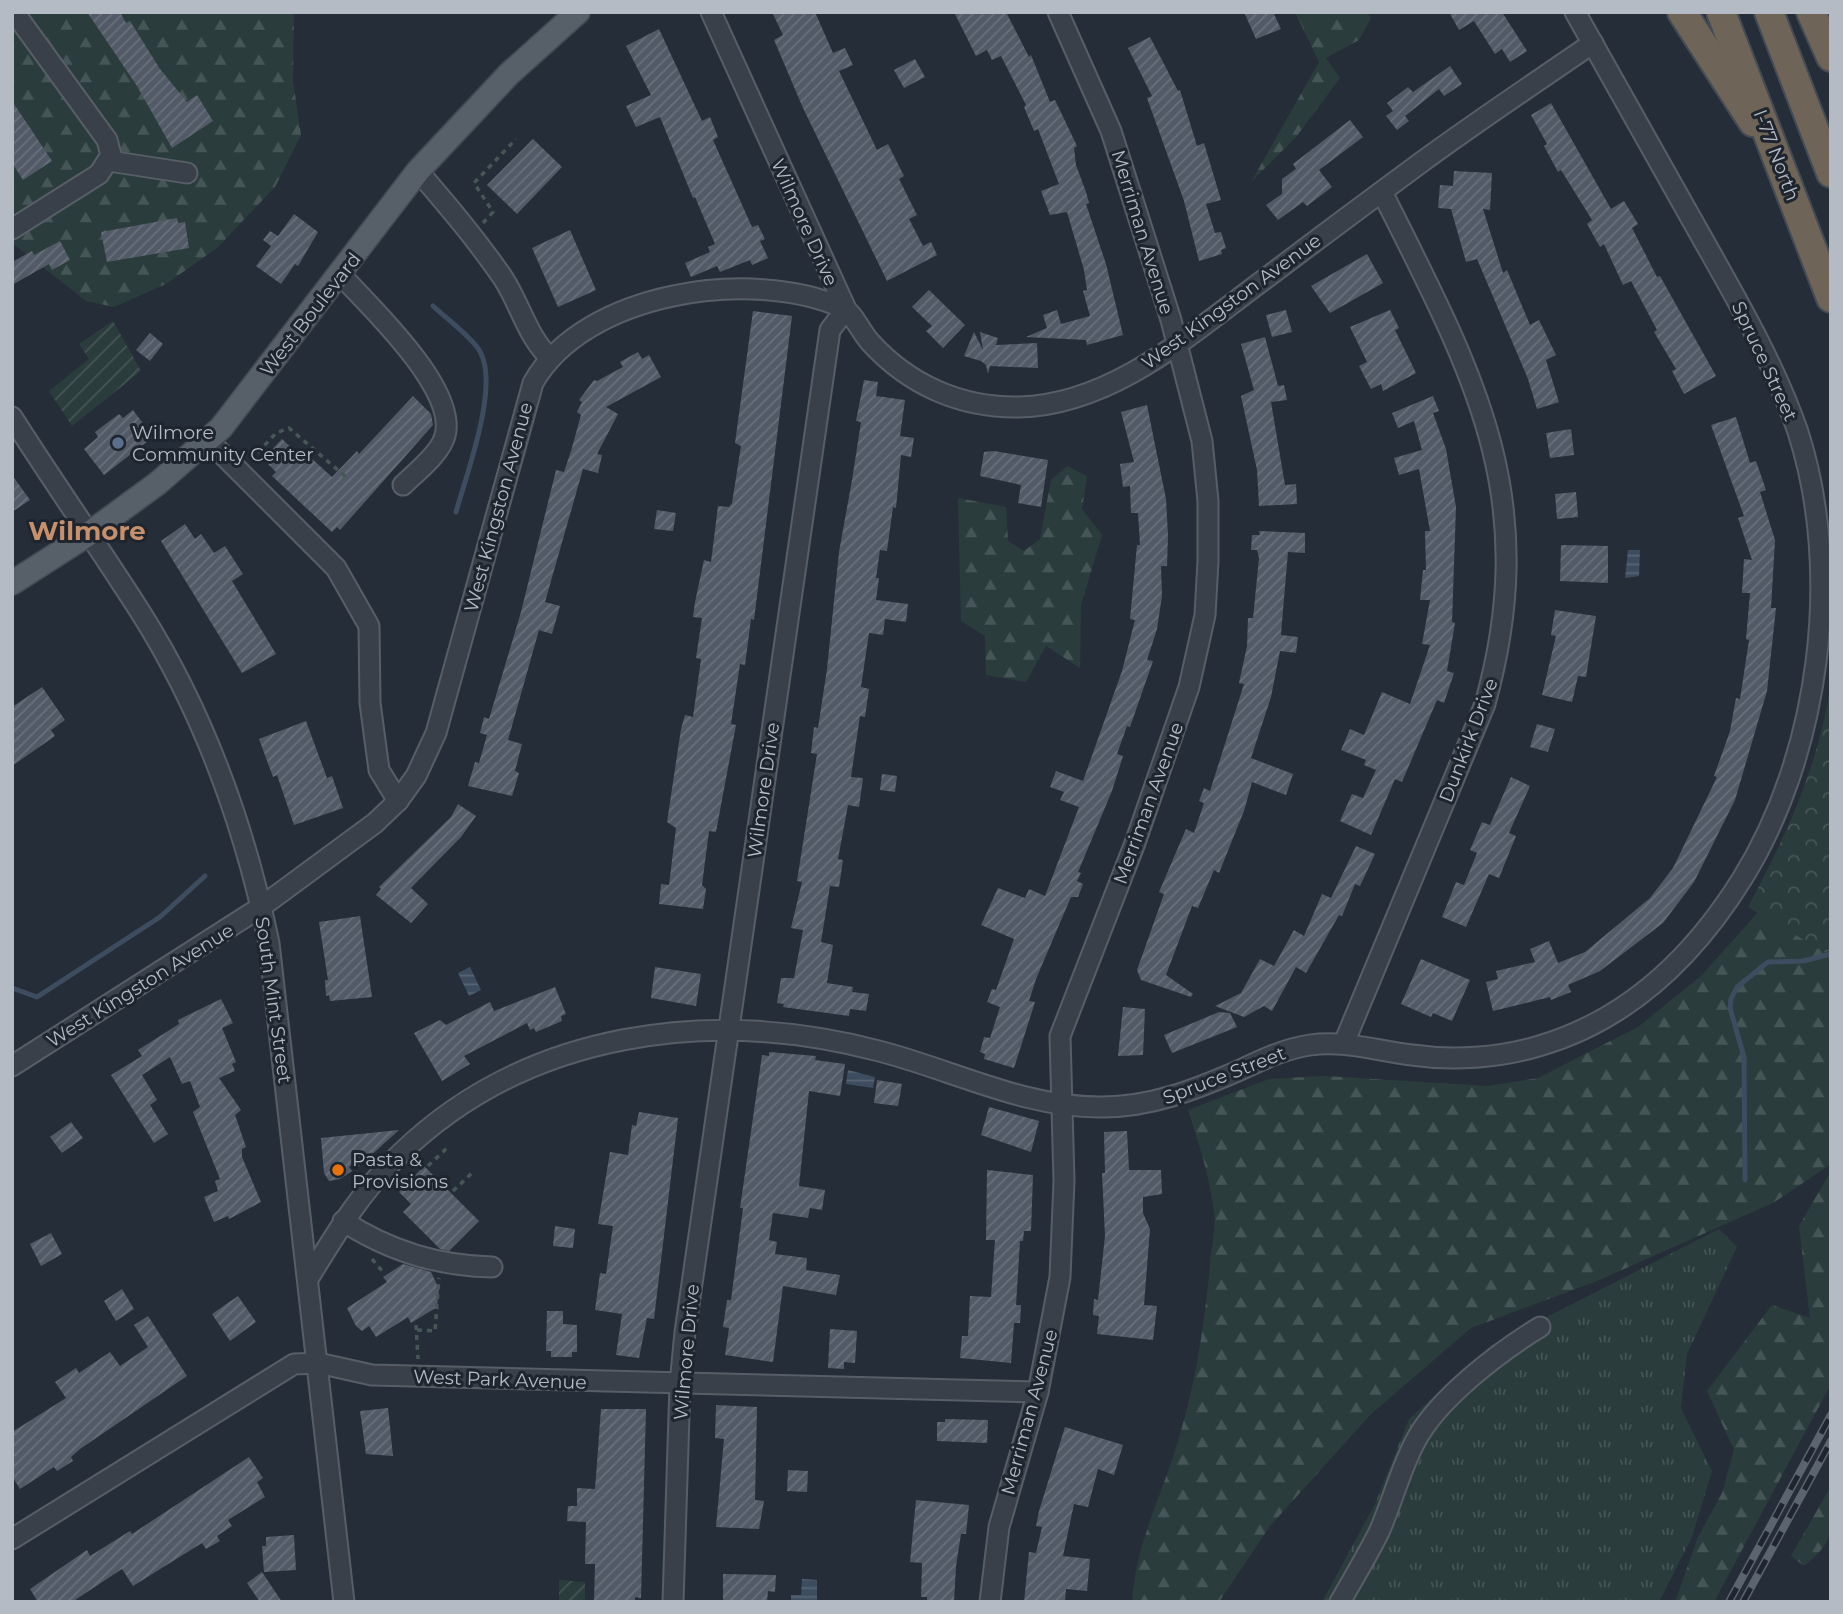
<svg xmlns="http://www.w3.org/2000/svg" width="1843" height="1614" font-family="Montserrat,sans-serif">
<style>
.grass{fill:url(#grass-tufts)}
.forest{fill:url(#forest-firs)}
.park{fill:url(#park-crowns)}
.garden{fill:url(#garden-furrows)}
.water{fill:url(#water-rules)}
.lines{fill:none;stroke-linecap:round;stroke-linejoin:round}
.stream{stroke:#3d4d5f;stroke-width:5}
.building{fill:url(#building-hatch)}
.minor-casing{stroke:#575e67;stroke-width:23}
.major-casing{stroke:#424952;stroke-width:26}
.highway-casing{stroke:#444b54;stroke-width:32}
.path{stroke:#475758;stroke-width:3.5;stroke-dasharray:5 5;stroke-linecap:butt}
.minor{stroke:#394049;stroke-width:19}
.major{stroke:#575f69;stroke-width:23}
.highway{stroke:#6e6457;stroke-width:28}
.rail-casing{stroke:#5b646f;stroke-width:8}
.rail{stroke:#1e252e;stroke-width:5;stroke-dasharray:16;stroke-linecap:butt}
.service-dot{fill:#5c6f8a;stroke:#1e252e;stroke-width:2.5}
.food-dot{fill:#e8710a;stroke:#1e252e;stroke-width:2.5}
.labels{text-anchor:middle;stroke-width:6;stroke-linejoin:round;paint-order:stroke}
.street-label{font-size:19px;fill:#b4bbc4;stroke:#1e252e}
.poi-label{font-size:19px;fill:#b4bbc4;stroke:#1e252e;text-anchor:start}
.district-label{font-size:26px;font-weight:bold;fill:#c6906d;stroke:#1e252e}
</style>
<defs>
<pattern id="grass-tufts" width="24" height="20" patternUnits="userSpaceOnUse" patternTransform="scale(1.75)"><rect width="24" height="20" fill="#2a3c3b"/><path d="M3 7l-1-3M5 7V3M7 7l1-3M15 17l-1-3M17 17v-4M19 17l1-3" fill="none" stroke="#465656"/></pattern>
<pattern id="forest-firs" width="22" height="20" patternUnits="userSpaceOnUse" patternTransform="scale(1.75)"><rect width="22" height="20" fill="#2a3c3b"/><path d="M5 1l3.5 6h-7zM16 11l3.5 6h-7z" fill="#465656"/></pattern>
<pattern id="park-crowns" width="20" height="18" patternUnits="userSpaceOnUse" patternTransform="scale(1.75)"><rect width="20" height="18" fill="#2a3c3b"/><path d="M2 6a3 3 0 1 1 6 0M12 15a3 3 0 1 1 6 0" fill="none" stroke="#465656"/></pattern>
<pattern id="garden-furrows" width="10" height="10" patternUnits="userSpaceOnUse" patternTransform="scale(1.75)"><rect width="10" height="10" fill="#2a3c3b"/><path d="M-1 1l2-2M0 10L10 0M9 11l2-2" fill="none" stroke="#465656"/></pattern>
<pattern id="water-rules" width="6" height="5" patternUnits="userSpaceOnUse" patternTransform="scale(1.75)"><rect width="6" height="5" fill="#3d4d5f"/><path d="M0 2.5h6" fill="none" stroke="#576574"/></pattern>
<pattern id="building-hatch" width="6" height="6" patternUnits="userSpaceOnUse" patternTransform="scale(1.75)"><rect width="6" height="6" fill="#515a66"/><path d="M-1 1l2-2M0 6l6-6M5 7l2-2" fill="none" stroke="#68707a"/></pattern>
</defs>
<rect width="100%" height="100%" fill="#252e38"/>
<path class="grass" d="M1719,1229L1737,1247L1687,1354L1681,1408L1712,1471L1692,1537L1659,1602H1322L1375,1504L1409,1419L1490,1346Z"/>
<g class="forest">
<path d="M12,12H294L293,81L301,135L275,187L217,248L166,284L114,307L86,301L12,243Z"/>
<path d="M1295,12H1367L1371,18L1359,40L1326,58L1340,78L1296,137L1251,182L1319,62Z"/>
<path d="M1067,466L1087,476L1082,509L1102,535L1081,605L1080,668L1046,646L1026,682L986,675L985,636L961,621L958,498L1006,507L1008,541L1024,551L1040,539L1051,480Z"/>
<path d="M1831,877V1164L1773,1203L1597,1281L1471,1328L1371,1414L1270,1526L1219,1602H1132C1136,1546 1157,1506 1174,1454C1194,1393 1204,1330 1210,1266C1211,1249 1216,1230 1214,1213C1210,1177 1199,1144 1188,1110L1269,1079L1325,1076L1488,1086L1538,1078L1638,1027L1701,976L1777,891Z"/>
<path d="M1831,1171V1384L1714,1602H1675L1698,1537L1722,1493L1734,1450L1707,1391L1772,1305L1810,1318L1799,1226Z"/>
<path d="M1831,1486C1831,1527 1839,1538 1804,1566L1791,1556Z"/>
</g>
<path class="park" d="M1831,686V956L1748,907C1788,832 1816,771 1831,686Z"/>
<g class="garden">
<path d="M113,321L141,371L72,426L49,391L89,359L79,344Z"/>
<path d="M559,1580L585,1582V1602H559Z"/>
</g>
<g class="water">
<path d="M1628,550H1640L1639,576L1625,578Z"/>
<path d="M470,967L481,990L469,996L458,973Z"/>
<path d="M848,1070L875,1077L873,1088L846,1084Z"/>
<path d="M802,1579L817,1580V1602H791V1595H801Z"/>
</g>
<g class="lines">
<g class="stream">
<path d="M433,306C447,319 465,332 477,347C503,379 466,475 456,512"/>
<path d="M12,988L37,997L160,917L205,876"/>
<path d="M1745,1180L1744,1057L1730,1008L1731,999L1737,987L1768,962L1803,961L1831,954"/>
</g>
</g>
<g class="building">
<path d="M87,12H120L126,23L130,21L160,69L187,102L197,95L213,121L172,148L137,86Z"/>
<path d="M772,12H815L833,53L845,48L853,65L839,71L877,150L888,144L904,176L899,179L917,215L909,219L923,246L931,242L937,255L887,281L803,108L774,40L783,35Z"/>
<path d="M954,12H1006L1029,57L1031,55L1050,102L1055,100L1077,146L1074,148L1076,165L1086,192L1089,203L1086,204L1106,264L1123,335L1087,345L1086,340L1026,337L1047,328L1043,315L1057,310L1061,324L1090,316L1083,291L1087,290L1084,270L1067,212L1050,215L1041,191L1059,184L1038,129L1034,131L1024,107L1026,105L1001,56L992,60L987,50L976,56Z"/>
<path d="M1244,12H1273L1281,29L1256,39Z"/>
<path d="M1449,12H1502L1527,51L1510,62L1502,49L1495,54L1474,21L1459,30Z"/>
<path d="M659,29L702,121L710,117L718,137L713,140L752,227L758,225L765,239L760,241L768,258L752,265L750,260L720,272L717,266L691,277L685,263L710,252L708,247L715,244L695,197L693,198L660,117L636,127L626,106L651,95L626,46Z"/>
<path d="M1150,37L1178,91L1180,90L1197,146L1204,143L1221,200L1206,204L1215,233L1221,232L1226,248L1221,250L1222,254L1199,261L1184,201L1147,98L1152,96L1128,48Z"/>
<path d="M915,59L925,77L904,88L894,70Z"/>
<path d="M1450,66L1462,84L1444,96L1439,89L1405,116L1409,121L1397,130L1386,116L1393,111L1387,103L1408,87L1413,92Z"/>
<path d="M12,101L52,161L23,180L12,163Z"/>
<path d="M1551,103L1611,209L1624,201L1638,224L1632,228L1657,277L1660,276L1716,376L1684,394L1672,371L1676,369L1654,332L1657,330L1631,281L1623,285L1604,244L1600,247L1587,224L1592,220L1561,170L1558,172L1544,146L1547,144L1531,115Z"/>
<path d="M1350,120L1363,137L1319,170L1332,187L1307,206L1303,202L1278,220L1266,205L1282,194V179L1296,169L1293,164Z"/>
<path d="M533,139L562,167L517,214L487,185Z"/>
<path d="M1454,171L1492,173L1490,210L1483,209L1503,273L1507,270L1530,325L1539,320L1556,355L1546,360L1559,402L1537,409L1528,379L1477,259L1466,262L1451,209L1438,208L1440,185L1453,186Z"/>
<path d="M294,214L318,232L298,266L295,264L281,284L256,266L271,246L263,240L270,231L278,236Z"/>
<path d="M177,218L178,223L185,222L189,248L107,262L101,232Z"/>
<path d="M570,230L596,290L558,307L532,248Z"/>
<path d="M60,241L70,260L52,270L49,264L12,285V262L32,251L34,255Z"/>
<path d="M1367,254L1383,283L1330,313L1311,286Z"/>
<path d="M929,290L965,325L943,348L926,331L932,326L912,307Z"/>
<path d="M1286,310L1292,332L1272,337L1266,315Z"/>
<path d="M1390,310L1399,328L1395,330L1416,373L1383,391L1381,384L1371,389L1359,366L1367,362L1350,327Z"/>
<path d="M753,311L792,316L754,620L751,619L745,665L740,664L731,724L736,725L716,832L709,831L702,885L706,889L703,909L659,904L661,884L669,885L676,828L667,822L681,729L685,715L693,717L701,659L696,658L702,618L693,617L695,602L704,560L711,562L718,506L729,507L732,503L741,446L735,443Z"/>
<path d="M974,332L983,350L980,332L998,338L996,345L1037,343L1038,368L990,366L988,374L986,365L981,361L964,356Z"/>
<path d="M150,333L163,344L150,361L136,350Z"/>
<path d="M1265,337L1278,386L1284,385L1287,400L1271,402L1285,485L1296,484L1297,504L1259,506L1257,470L1241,396L1254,390L1241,344Z"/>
<path d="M638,352L642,359L649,355L661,377L606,407L618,414L597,454L602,455L598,473L583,469L545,602L560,606L552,634L539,630L508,740L522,744L515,771L519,773L512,796L468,786L475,762L479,763L487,735L480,733L484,717L489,719L521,612L556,470L564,472L571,451L581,415L577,412L582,402L579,400L594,380L597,381L623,367L620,362Z"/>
<path d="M864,380L878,382L876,396L905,400L900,436L914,438L911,457L901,455L896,508L893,507L887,551L880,550L876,578H879L876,600L908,604L906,622L885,619L883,635L869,633L861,687L869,689L865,717L860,716L851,777L863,778L859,807L848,805L838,859L843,860L839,887L830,886L821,942L833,945L827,983L853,987L852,992L869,994L866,1011L850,1009L849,1016L783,1007L784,1004L777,1003L781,978H794L803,930L791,928L802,882L797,881L817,754L811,753L814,727L818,728L827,669L839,552L852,480L861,422L856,421Z"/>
<path d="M413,396L431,414L433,425L340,530L337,527L332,532L272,476L276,472L263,459L282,439L296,452L300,448L332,477L357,451L359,454Z"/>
<path d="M1433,396L1439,411L1433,413L1446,449L1456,507L1452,622L1455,623L1447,671L1454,673L1444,703L1437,700L1402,782L1395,779L1371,835L1340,821L1352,794L1363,798L1376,770L1364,765L1366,760L1341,750L1350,729L1364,735L1382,692L1410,704L1430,645L1422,644L1430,600H1420L1423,570H1426L1425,531H1430L1419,469L1399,475L1394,458L1422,450L1414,421L1398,428L1392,413Z"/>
<path d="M1147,405L1166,499L1168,536L1167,566H1161L1162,596L1157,629L1147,660L1153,661L1130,727L1127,726L1117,754L1123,756L1112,791L1078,872L1081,873L1077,881L1083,884L1078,897H1071L1036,979L1029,1001L1035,1002L1014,1068L984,1059L985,1054L980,1052L984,1037L990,1038L1000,1007L987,1002L992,989L996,990L1014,939L981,925L998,888L1025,898L1029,889L1045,896L1079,807L1060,800L1064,792L1050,787L1056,771L1083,781L1122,671L1135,620L1130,619L1137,545H1140L1138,513H1131L1130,486L1123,487L1120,464L1134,462L1121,412Z"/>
<path d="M133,410L153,437L104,475L84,449L98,437L95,432L119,414L123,418Z"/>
<path d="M1736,417L1750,463L1756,461L1766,490L1760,492L1775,540L1771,608H1776L1767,691L1735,800L1694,882L1663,923L1600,971L1568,985L1571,992L1551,1000L1550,997L1493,1011L1486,982L1498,979L1496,971L1535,962L1530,949L1549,941L1558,963L1585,952L1650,898L1673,868L1717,777L1714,776L1730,731L1736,698L1740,699L1749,640L1746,639L1750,593H1742L1744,559L1752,560L1738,518L1744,516L1711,425Z"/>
<path d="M1571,429L1574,455L1550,458L1546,433Z"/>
<path d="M994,451L1048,460L1041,507L1018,503L1021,485L980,476L984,452Z"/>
<path d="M12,475L30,500L12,512Z"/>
<path d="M1576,492L1578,517L1557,519L1555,494Z"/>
<path d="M657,510L676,513L673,531L654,529Z"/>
<path d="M185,524L195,539L201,534L214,553L225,546L243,574L232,581L276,654L242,673L161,541Z"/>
<path d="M1259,531L1305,533V553L1288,552L1282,622L1281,635L1298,637L1296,653L1280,651L1271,697L1251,758L1293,774L1286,795L1252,782L1244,811L1219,873L1214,870L1198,908L1192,906L1166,975L1193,994L1191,997L1141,980L1137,970L1164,894L1159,892L1186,829L1194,833L1204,803L1199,801L1204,788L1210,791L1244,684L1239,683L1247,646L1248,618H1253L1259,558L1257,550H1251L1252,535H1260Z"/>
<path d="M1561,545L1608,546V583L1560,581Z"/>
<path d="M1555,610L1596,616L1586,677L1578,676L1572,702L1542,695L1556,636L1551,635Z"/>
<path d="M42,687L65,720L51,730L55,736L12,766V707Z"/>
<path d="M306,721L327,778L332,776L343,808L294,825L277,775L273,777L259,739Z"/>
<path d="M1537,724L1555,729L1548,752L1530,747Z"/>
<path d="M882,774L897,776L895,792L880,790Z"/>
<path d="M1511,777L1530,786L1509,833L1516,836L1499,878L1489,874L1466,927L1442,917L1456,882L1464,885L1477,853L1470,850L1482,822L1490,825Z"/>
<path d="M458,804L476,816L461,837L411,888L428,904L411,923L376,895L381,889L379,887L451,817Z"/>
<path d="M1356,846L1375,854L1360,886L1355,884L1342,916L1339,915L1306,973L1296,967L1272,1011L1264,1006L1244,1017L1215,1006L1241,993L1260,959L1274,966L1294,930L1304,936L1322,894L1331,898Z"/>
<path d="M360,916L372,997L330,1001L329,995L326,996L325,980H328L319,922Z"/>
<path d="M1421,959L1470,980L1452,1021L1433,1013L1431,1017L1401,1004Z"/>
<path d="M655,967L701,974L696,1006L651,998Z"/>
<path d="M555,987L566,1014L561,1016L562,1021L536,1032L534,1028L530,1030L527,1023L464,1056L470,1064L442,1081L414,1033L440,1020L446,1025L490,1002L494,1011Z"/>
<path d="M221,999L233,1023L222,1028L236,1062L232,1064L235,1071L219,1078L241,1110L235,1115L246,1147L242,1149V1157L261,1202L229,1219L228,1216L214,1222L204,1197L218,1191L215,1181L220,1179L193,1112L200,1107L190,1081L182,1084L170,1057L142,1075L157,1100L150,1105L168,1134L154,1143L111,1075L142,1056L138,1050L179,1024L178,1020Z"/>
<path d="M1123,1007L1145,1009L1143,1055L1118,1056Z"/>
<path d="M1219,1012L1230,1013L1237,1027L1172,1053L1164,1035Z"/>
<path d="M769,1052L816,1056L815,1060L845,1064L840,1096L809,1091L799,1186L825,1190L822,1210L810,1208L808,1218L773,1213L769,1240L777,1242L775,1254L807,1258L806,1270L840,1275L836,1295L783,1286L773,1362L725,1355L729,1328L723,1327L727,1300H731L743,1208H740L762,1055L769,1056Z"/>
<path d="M877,1080L902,1084L898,1106L874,1103Z"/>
<path d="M989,1107L1039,1121L1031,1152L981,1135Z"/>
<path d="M639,1112L678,1118L654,1319L647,1318L639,1358L616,1355L622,1314L595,1310L600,1273L606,1274L613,1226L598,1224L610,1152L628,1155L632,1125L636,1126Z"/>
<path d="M71,1122L83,1138L62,1153L50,1137Z"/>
<path d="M399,1130L358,1167L354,1163L349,1167L352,1171L340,1179L329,1181L324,1173L321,1138Z"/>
<path d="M1127,1131L1129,1170H1161L1162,1194L1143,1197V1213L1150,1229L1144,1305L1157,1306L1153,1340L1097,1334L1099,1316L1093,1315L1094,1299L1098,1300L1105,1236L1102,1173H1105L1104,1132Z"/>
<path d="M424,1166L479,1221L449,1251L440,1249L403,1212L411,1204L399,1192Z"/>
<path d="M987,1170L1033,1175L1031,1231H1024L1023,1241H1020L1016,1305H1021L1020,1323H1014L1011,1363L960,1358L962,1336H968L970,1296L991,1297L995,1240H986Z"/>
<path d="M555,1226L575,1229L573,1248L553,1246Z"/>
<path d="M51,1233L62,1254L41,1266L30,1244Z"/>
<path d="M403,1264L431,1272L439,1289L437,1307L411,1323L408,1317L376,1337L369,1326L362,1331L356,1326L347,1308L387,1282L383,1277Z"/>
<path d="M122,1289L134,1309L116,1321L104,1301Z"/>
<path d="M238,1296L256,1322L230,1341L212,1314Z"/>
<path d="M547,1311H563V1324L577,1325V1352H572V1357H551V1351H546Z"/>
<path d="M148,1316L187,1376L80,1449L71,1457L73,1461L57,1471L54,1467L20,1489L12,1476V1432L66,1398L55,1382L76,1368L79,1373L110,1352L120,1366L148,1347L134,1325Z"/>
<path d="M830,1329L857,1331L855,1363L844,1362V1369L828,1368Z"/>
<path d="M716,1405L757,1407L755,1500L764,1501L759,1529L716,1527L724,1439L715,1438Z"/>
<path d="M388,1408L393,1456L366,1454L360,1411Z"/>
<path d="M601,1409H646L641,1598L635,1597V1602H594L595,1564H585L586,1522L567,1521L568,1506H577V1488L595,1489Z"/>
<path d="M945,1419L988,1420L987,1443L937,1441V1422H945Z"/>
<path d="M1065,1427L1123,1445L1114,1475L1098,1469L1088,1507L1074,1504L1063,1556L1090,1559L1087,1591L1066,1589L1065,1602H1024L1029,1552L1036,1553L1042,1527L1036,1526L1039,1511Z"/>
<path d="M249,1457L263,1478L257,1482L265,1497L228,1520L232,1526L217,1536L220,1541L206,1549L202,1543L133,1586L122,1569L72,1602H38L30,1589L87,1550L90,1556L130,1531L132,1534Z"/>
<path d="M788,1470L808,1471L807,1492L787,1491Z"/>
<path d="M916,1500L969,1505L966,1534H961L956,1566L954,1602H927V1597H921L922,1563L910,1562Z"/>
<path d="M294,1535L296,1570L264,1572L262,1546H266V1537Z"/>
<path d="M262,1572L282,1602H260L247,1583Z"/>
<path d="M723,1574L776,1575L775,1592L768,1591L767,1602H723Z"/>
</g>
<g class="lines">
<g class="minor-casing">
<g id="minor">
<path d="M109,161L187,173"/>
<path d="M418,171C448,206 477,240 503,278C520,304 527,336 550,358"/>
<path d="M12,229L99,174L111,155L107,140L14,12"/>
<path d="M340,274C370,307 465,395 443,441C436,457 415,473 403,485"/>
<path d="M12,417C54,483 99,547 141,613C204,713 245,828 269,943L344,1602"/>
<path d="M208,440L336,568L369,626L370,703L379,770L398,801"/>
<path d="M1344,1043L1485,704C1543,495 1473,374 1382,192"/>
<path d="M12,1066L261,907L375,823L398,801L416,776L436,733L533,383C584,292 752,267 843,308C853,313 861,332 870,342C909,385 961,408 1019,407C1115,405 1196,329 1269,276C1319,238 1369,201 1419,164C1476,122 1535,83 1593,43"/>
<path d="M343,1221C389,1251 437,1266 492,1267"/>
<path d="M308,1279C335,1235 361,1191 399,1155C527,1030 712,1007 879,1051C953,1070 1025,1108 1102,1107C1151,1107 1194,1090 1238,1071C1261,1060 1284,1049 1310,1045C1345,1040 1377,1051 1412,1055C1453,1061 1499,1058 1539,1046C1628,1020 1694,956 1742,879C1820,754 1843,572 1798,432C1774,363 1737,300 1701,236C1660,162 1618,87 1575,12"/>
<path d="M12,1539L294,1364L318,1363L372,1375L1038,1392"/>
<path d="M673,1602L680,1384L685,1332L830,330L846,309L711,12"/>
<path d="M990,1602L999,1527L1038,1392L1060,1277L1064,1181L1060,1036L1135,843L1189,687L1205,615L1208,561V501L1202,441L1171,320L1111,131L1058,12"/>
<path d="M1340,1602C1353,1579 1367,1556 1379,1532C1392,1503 1400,1470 1415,1442C1437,1399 1499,1352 1540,1327"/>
</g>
</g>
<g class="major-casing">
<path id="major" d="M12,583L87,535L158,483L221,428L418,171L509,74L578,12"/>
</g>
<g class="highway-casing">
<g id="highway">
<path d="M1682,12L1753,122"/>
<path d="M1721,12L1831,298"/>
<path d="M1769,12L1831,173"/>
<path d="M1811,12L1831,57"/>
</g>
</g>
<g class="path">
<path d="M483,223L493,212L474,183L516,139"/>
<path d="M251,460L276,433L289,428L346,477"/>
<path d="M428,1166L448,1147"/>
<path d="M453,1191L472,1173"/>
<path d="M372,1259L384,1273"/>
<path d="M416,1325L418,1359"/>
<path d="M417,1330L435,1331L439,1278"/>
</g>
<use href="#minor" class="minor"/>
<use href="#major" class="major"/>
<use href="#highway" class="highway"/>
<g class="rail-casing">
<g id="rail">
<path d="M1729,1602L1831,1415"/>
<path d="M1743,1602L1831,1441"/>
</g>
</g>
<use href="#rail" class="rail"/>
</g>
<circle class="service-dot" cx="118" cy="443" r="7"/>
<circle class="food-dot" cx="338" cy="1170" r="7"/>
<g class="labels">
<g class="street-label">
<text transform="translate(1777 155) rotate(69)" y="7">I-77 North</text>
<text transform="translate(805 222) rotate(66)" y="7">Wilmore Drive</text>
<text transform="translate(1143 232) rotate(73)" y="7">Merriman Avenue</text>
<text transform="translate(1231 301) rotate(-36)" y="7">West Kingston Avenue</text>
<text transform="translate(310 314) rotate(-52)" y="7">West Boulevard</text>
<text transform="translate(1765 361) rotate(65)" y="7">Spruce Street</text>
<text transform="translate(498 507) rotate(-75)" y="7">West Kingston Avenue</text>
<text transform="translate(1468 740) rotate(-69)" y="7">Dunkirk Drive</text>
<text transform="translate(763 790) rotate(-82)" y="7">Wilmore Drive</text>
<text transform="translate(1148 803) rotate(-70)" y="7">Merriman Avenue</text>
<text transform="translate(140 985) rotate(-32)" y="7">West Kingston Avenue</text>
<text transform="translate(274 1000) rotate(82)" y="7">South Mint Street</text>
<text transform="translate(1224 1075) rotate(-21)" y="7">Spruce Street</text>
<text transform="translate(686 1352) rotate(-85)" y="7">Wilmore Drive</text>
<text transform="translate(500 1379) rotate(2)" y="7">West Park Avenue</text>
<text transform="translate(1029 1412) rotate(-75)" y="7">Merriman Avenue</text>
</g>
<g class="poi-label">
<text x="132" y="439">Wilmore<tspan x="132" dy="22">Community Center</tspan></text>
<text x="352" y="1166">Pasta &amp;<tspan x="352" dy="22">Provisions</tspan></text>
</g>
<g class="district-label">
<text x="87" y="540">Wilmore</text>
</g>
</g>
<rect width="1843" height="1614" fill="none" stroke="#b4bbc4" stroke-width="28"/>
</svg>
